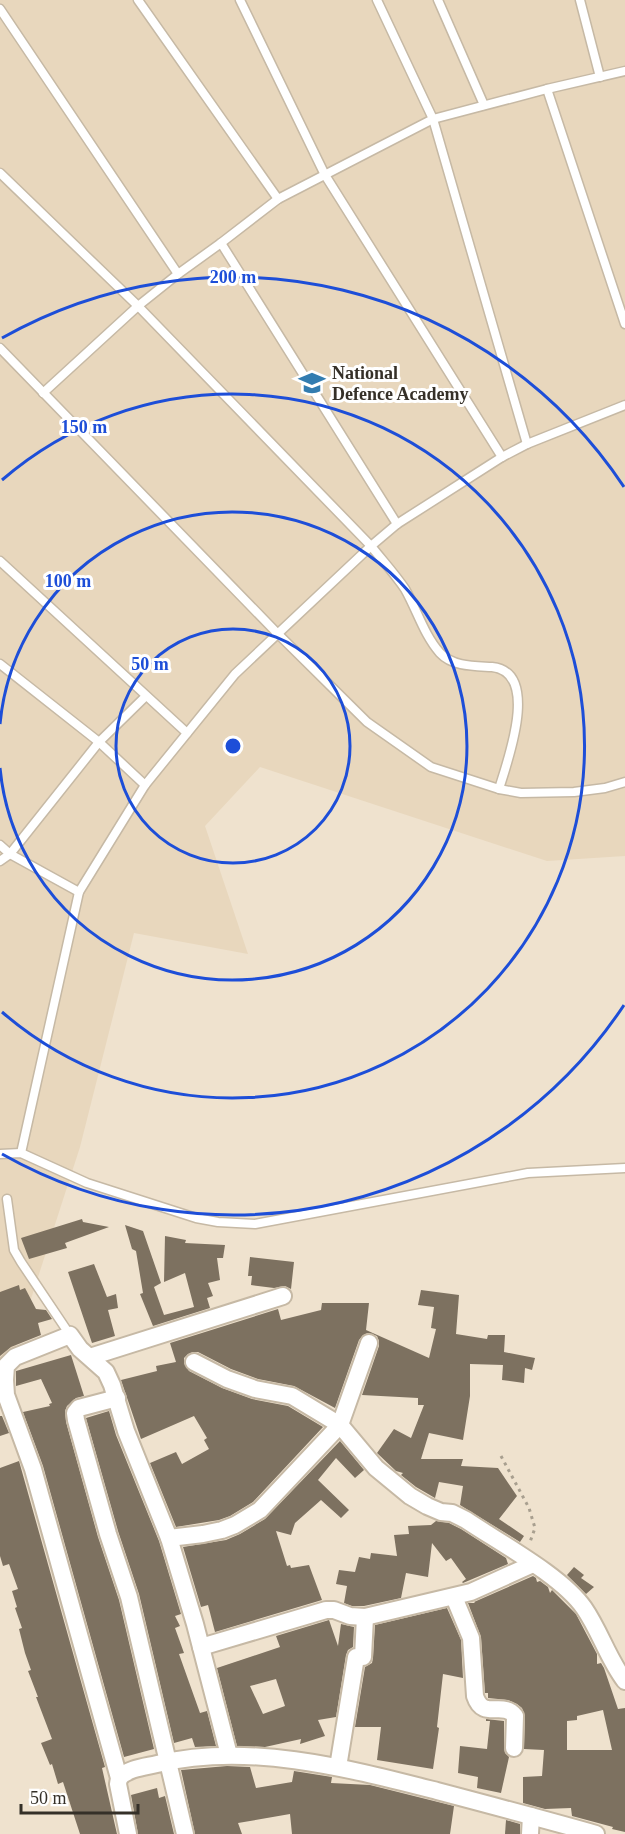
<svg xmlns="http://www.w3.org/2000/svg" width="625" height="1834" font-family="Georgia,serif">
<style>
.built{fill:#e8d7bd}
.building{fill:#7d7160;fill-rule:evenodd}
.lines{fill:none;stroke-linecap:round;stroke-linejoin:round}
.lane-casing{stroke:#c6b9a5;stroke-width:11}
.street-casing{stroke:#c6b9a5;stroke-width:20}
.path{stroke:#a89f8f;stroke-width:3;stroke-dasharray:3 4.5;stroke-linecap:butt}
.lane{stroke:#fff;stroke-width:8}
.street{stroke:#fff;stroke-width:16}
.ring{fill:none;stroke:#1d4ed8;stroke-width:3}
.labels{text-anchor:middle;stroke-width:6;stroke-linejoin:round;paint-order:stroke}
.poi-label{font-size:18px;font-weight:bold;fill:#353028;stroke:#fff;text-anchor:start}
.centre{fill:#1d4ed8;stroke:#fff;stroke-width:3}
.ring-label{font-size:18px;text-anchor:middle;font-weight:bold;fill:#1d4ed8;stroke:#fff;stroke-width:6;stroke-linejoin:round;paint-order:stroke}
</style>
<rect width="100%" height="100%" fill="#efe2ce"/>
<path class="built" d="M0,0H625V856L547,861L260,767L205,826L248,954L134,933L80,1147L0,1395Z"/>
<g class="building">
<path d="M82,1219L83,1222L109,1227L65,1243L67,1248L29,1259L21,1238Z"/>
<path d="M125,1225L143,1231L161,1283L154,1287L164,1315L194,1307L185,1273L164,1282L165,1236L186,1240L185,1243L225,1245L223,1258H217L220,1280L208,1283L213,1296L207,1298L210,1308L153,1326L140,1294L143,1293L136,1251L132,1249Z"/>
<path d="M250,1257L294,1262L291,1289L285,1286L274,1288L251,1285L252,1276H248Z"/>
<path d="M94,1264L107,1297L116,1294L118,1308L108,1310L115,1336L92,1343L68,1272Z"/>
<path d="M19,1285L20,1290L25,1288L36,1309L46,1310L52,1319L38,1323L41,1335L11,1347L0,1356V1292Z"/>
<path d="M421,1290L459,1295L456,1334L487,1339L488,1335H505L504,1352L535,1358L532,1370L525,1368L524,1383L502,1380L503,1365L470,1364V1396L463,1440L429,1433L421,1459H463L461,1466L498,1468L517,1496L499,1519L524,1536L520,1542L460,1505L463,1486L439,1482L435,1498L416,1487L401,1475L403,1473L396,1471L377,1453L394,1429L411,1438L424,1405H418V1398L362,1395L379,1346V1341L377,1336L368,1333L363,1335L359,1340L335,1408L294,1386L258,1379L231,1369L198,1352H193L188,1354L184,1358V1363L189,1371L222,1388L252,1399L288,1406L323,1427L253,1502L230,1516L219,1520L176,1527L150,1463L176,1452L182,1464L209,1449L204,1440L207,1438L194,1416L141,1439L121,1380L157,1371L156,1366L176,1362L170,1343L278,1309L281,1320L321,1310L322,1303H369L366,1330L429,1358L436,1329L431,1328L434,1307L418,1305Z"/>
<path d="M71,1355L84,1396L76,1398L67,1406L65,1411L66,1422L98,1537L119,1600L154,1749L124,1757L43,1466L23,1412L50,1406L49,1404L52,1403L41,1379L16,1386V1371Z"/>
<path d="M109,1411L116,1435L159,1541L181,1614L175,1616L180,1626L175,1628L184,1653L179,1654L200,1713L207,1711L216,1746L195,1747L192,1738L174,1743L139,1594L118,1531L86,1418Z"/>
<path d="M0,1416H2L9,1433L0,1436Z"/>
<path d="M340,1441L364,1470L355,1478L336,1458L318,1480L349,1510L341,1518L321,1500L295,1523L291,1535L276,1531L287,1566L290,1565L291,1568L309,1565L322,1600L215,1632L208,1605L201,1607L183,1547L226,1540L240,1534L265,1519Z"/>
<path d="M19,1461L105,1767L102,1768L117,1834H80L63,1782L58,1784L52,1764L50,1765L41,1743L52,1739L36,1697H38L28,1671L31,1670L25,1653L19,1629L22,1628L15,1608L17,1607L12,1591L18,1589L9,1564L3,1566L0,1556V1468Z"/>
<path d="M436,1521L449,1523L461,1529L506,1558L508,1564L463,1583L462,1582L466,1579L451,1558L446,1561L432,1543L428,1577L406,1573L401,1598L364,1606H352L344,1603L347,1586L336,1584L339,1570L355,1572L359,1557L370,1559L371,1553L397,1556L394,1535L409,1534L408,1526L431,1525Z"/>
<path d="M574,1567L584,1575L581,1578L594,1587L586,1594L567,1575Z"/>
<path d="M533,1576L536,1578L537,1582L540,1581L548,1587L550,1593L552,1590L576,1614L597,1654V1664L601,1663L604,1668L618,1709L625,1708V1832L612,1829L613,1827L572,1816L571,1808L545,1809L523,1803V1777L542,1776L544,1750L524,1749L525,1716L522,1708L517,1704L508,1700L488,1698V1693H485L481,1637L468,1603H475L474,1602ZM603,1710L612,1750H567V1721L577,1720V1716Z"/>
<path d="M447,1608L461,1640L463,1678L443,1674L437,1727L439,1728L433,1769L377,1760L381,1727H355L365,1667L372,1663L373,1658L375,1625Z"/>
<path d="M329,1620L338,1646L341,1624L354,1627L353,1647L348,1650L346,1655L336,1717L318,1720L325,1736L300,1744L301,1739L265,1747L237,1746L217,1668L280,1647L276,1636ZM276,1679L285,1706L263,1714L250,1686Z"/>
<path d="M486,1719L504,1721V1748L505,1753L509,1757L501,1793L477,1788L478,1777L458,1773L460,1746L487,1749L490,1721H486Z"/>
<path d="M227,1766L250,1767L256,1788L292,1782L294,1771L332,1777L331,1783L370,1785L454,1806L450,1834H292L290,1814L238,1823L242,1834H195L181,1770Z"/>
<path d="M157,1788L159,1798L165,1796L174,1834H138L131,1795Z"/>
<path d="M506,1820L520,1824V1834H505Z"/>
</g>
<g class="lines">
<g class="lane-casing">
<g id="lane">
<path d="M138,0L278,199"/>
<path d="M240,0L325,175L502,457"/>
<path d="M377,0L433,119L527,444"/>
<path d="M438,0L484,105"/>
<path d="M580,0L600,77"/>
<path d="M0,9L178,274"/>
<path d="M547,89L625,324"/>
<path d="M0,173L138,306L371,546C382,560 395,574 405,589C417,610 424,635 440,653C453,667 475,666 492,667C541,672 507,762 499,789"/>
<path d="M221,243L397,524"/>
<path d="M0,348L277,633L367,722L431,767L499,789L521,793L574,792L605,788L625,782"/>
<path d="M43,393L138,306L178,274L221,243L278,199L433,119L547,89L625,71"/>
<path d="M0,561L187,733"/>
<path d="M0,664L99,742L145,785"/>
<path d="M0,845L10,854L79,892"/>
<path d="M0,861L10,854L99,742L146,696"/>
<path d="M21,1153L79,892L145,785L235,674L371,546L397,524L502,457L527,444L625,405"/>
<path d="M0,1154L21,1153L87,1183L196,1218L218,1222L255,1224L528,1173L625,1168"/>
<path d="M7,1199L14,1250L21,1262L70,1335"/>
</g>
</g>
<g class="street-casing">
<g id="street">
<path d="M90,1357L283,1296"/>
<path d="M194,1362L227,1379L255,1389L292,1396L340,1425L376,1468L410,1496L427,1506L441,1512L452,1513L466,1520C500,1543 562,1576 584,1608C600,1631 608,1659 625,1681"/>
<path d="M117,1398L79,1408L75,1413L76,1420L108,1534L129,1597L185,1834"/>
<path d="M169,1538L203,1534L222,1530L235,1525L260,1510L340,1425L369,1343"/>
<path d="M454,1597L471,1638L475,1696C483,1721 503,1700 515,1716L514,1748"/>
<path d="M201,1647L326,1610H334L350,1616L365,1617L471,1592L533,1564"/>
<path d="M338,1767L356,1657H363L365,1617"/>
<path d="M119,1778C129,1768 144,1767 157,1764C249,1742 347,1768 437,1791C490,1805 543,1819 596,1834"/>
<path d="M128,1834L118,1784L119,1778L33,1469L6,1395L5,1380L6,1366L15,1357L70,1335L80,1349L106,1372L112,1385L126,1431L169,1538L195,1624L229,1755"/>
<path d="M530,1834L531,1816"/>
</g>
</g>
<path class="path" d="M501,1456L529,1508L535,1528L530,1542"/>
<use href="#lane" class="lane"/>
<use href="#street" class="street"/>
</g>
<g class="ring">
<circle cx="233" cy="746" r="117"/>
<path d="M0 724A234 234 0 1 1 0 768"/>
<path d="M2 480A352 352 0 1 1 2 1012"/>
<path d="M624 1005A469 469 0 0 1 2 1154M2 338A469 469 0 0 1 624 487"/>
</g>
<defs>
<g id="university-bare" transform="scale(2.07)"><path d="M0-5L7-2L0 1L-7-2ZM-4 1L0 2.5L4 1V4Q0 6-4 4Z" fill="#327cb0" stroke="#fff" stroke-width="2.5" paint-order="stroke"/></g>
</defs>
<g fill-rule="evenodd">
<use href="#university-bare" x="312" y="383"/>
</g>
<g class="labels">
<g class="poi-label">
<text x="332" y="379">National<tspan x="332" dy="21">Defence Academy</tspan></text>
</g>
</g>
<circle cx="233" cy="746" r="9" class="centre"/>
<g class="ring-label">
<text x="233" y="283">200 m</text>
<text x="84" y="433">150 m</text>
<text x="68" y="587">100 m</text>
<text x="150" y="670">50 m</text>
</g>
<path d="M21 1804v9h117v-9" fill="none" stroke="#353028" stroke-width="3"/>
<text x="30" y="1804" font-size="18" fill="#353028" stroke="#ffffff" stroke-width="4.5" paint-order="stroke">50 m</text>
</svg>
